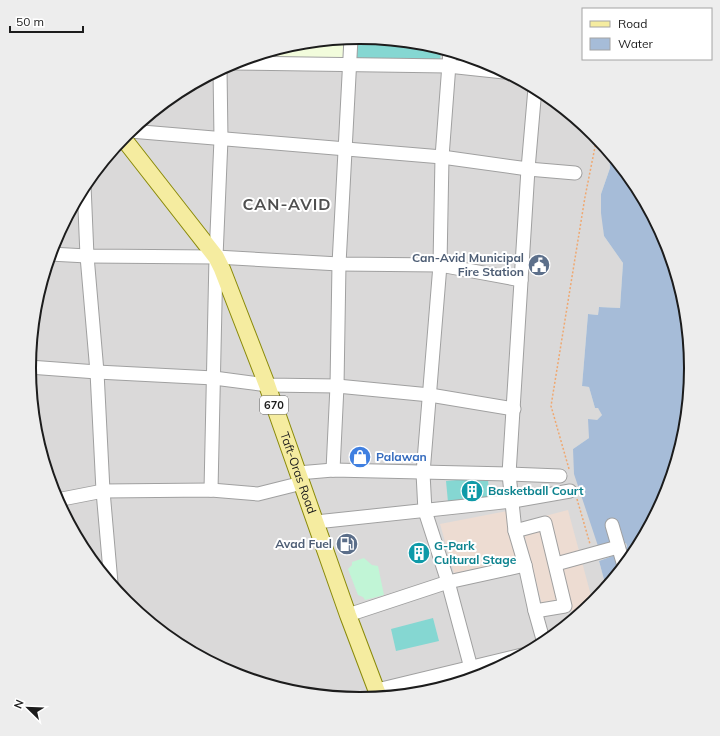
<svg xmlns="http://www.w3.org/2000/svg" width="720" height="736" font-family="Mulish,sans-serif">
<style>
.residential{fill:#dad9d9}
.commercial{fill:#eddcd2}
.education{fill:#f2fcdc}
.park{fill:#c1f5d6}
.pitch{fill:#85d7d2}
.water{fill:#a6bcd8}
.lines{fill:none;stroke-linecap:round;stroke-linejoin:round}
.minor-casing{stroke:#a0a0a0;stroke-width:15}
.major-casing{stroke:#8a8a0a;stroke-width:18}
.path{stroke:#efa871;stroke-width:1.5;stroke-dasharray:2 2;stroke-linecap:butt}
.minor{stroke:#fff;stroke-width:13}
.major{stroke:#f5eca0;stroke-width:16}
.labels{text-anchor:middle;stroke-width:4;stroke-linejoin:round;paint-order:stroke}
.shield{fill:#fff;stroke:#606060;stroke-width:1}
.shield-label{font-size:11px;font-weight:bold;fill:#1c1c1c}
.service-label{font-size:12px;font-weight:bold;fill:#4e5e75;stroke:#fff;text-anchor:end}
.shop-label{font-size:12px;font-weight:bold;fill:#366cbe;stroke:#fff;text-anchor:start}
.street-label{font-size:12px;fill:#1c1c1c;stroke:#fff}
.culture-label{font-size:12px;font-weight:bold;fill:#0d838f;stroke:#fff;text-anchor:start}
.district-label{font-size:16px;font-weight:bold;letter-spacing:1px;fill:#4f4f4f;stroke:#fff}
.rim{fill:none;stroke:#1c1c1c;stroke-width:2}
</style>
<rect width="100%" height="100%" fill="#edede2"/>
<path class="residential" d="M360,37L425,43L487,62L544,93L594,134L609,152L610,168L601,194L604,236L623,263L620,308L599,307L598,315L588,314L582,386L589,387L595,408H598L600,410L602,415L597,420L589,438L573,449L606,524L617,521L624,543H626L627,547L628,560L619,571L614,555L599,561L606,587L594,602L544,643L486,674L424,693L360,699L295,693L233,674L176,643L126,602L85,552L54,494L35,432L29,368L35,303L54,241L85,184L126,134L176,93L234,62L296,43Z"/>
<g class="commercial">
<path d="M568,510L593,603L589,606L571,611L567,598L542,605L524,533L548,526L545,516Z"/>
<path d="M507,511L517,560L454,573L440,524Z"/>
</g>
<path class="education" d="M345,38V58L252,56L296,43Z"/>
<path class="park" d="M364,558L372,565L378,566L384,595L365,600L363,597L358,595L348,569L352,565V562Z"/>
<g class="pitch">
<path d="M360,37L425,43L441,48L440,63L350,60L352,38Z"/>
<path d="M488,477L489,500L448,502L446,481Z"/>
<path d="M433,618L439,641L396,651L391,629Z"/>
</g>
<g class="water">
<path d="M609,152L635,184L666,242L685,304L691,368L685,433L666,495L635,552L628,560L625,548L627,547L626,543L624,544L617,521L606,524L611,542L598,546L574,474L573,449L589,438L588,419L597,420L602,415L598,408H595L589,387L582,386L588,314L598,315L599,307L620,308L623,263L604,236L601,213V194L610,168Z"/>
<path d="M615,555L619,571L606,587L599,561Z"/>
</g>
<g class="lines">
<g class="minor-casing">
<g id="minor">
<path d="M450,51L442,157L440,265L423,473L425,511L448,582L471,668"/>
<path d="M232,63L448,66L504,72"/>
<path d="M535,88L528,169L509,474L515,531L525,565L535,611L544,643"/>
<path d="M130,131L442,157L528,169L575,173"/>
<path d="M84,185L87,256L97,372L103,491L111,583"/>
<path d="M50,254L87,256L216,257L339,264L440,265L521,280"/>
<path d="M29,367L97,372L214,378L267,385L337,386L430,395L514,409"/>
<path d="M333,470L337,386L339,264L351,38"/>
<path d="M298,473L333,470L509,474L560,476"/>
<path d="M211,490L216,257L221,139L220,69"/>
<path d="M57,500L103,491L211,490L258,494L302,483"/>
<path d="M316,522L513,501L570,491"/>
<path d="M612,525L624,566"/>
<path d="M515,531L545,523L565,606L535,611"/>
<path d="M556,564L618,547"/>
<path d="M348,615L448,582L525,565"/>
<path d="M377,690L522,655"/>
</g>
</g>
<g class="major-casing">
<g id="major">
<path id="s1" d="M123,138L216,257L222,269L267,385L348,615L379,697"/>
</g>
</g>
<g class="path">
<path d="M569,469L551,406L585,197L597,137"/>
<path d="M577,499L590,544"/>
</g>
<use href="#minor" class="minor"/>
<use href="#major" class="major"/>
</g>
<defs>
<g id="civic-disc" transform="scale(1.15)"><circle r="9.5" fill="#5c6f8a" stroke="#fff"/><path d="M-.6-6.5H3V-4.5H.6V-3L4-1V1h2V6H-6V1h2V-1L-.6-3ZM-1.2 2.5V6h2.4V2.5Z" fill="#fff"/></g>
<g id="shop-disc" transform="scale(1.15)"><circle r="9.5" fill="#3f7fe0" stroke="#fff"/><path d="M-5-2.5h2.3a2.7 3.5 0 0 1 5.4 0H5L5.5 6h-11ZM-1.5-2.5h3a1.5 2.3 0 0 0-3 0Z" fill="#fff"/></g>
<g id="building-disc" transform="scale(1.15)"><circle r="9.5" fill="#0f9aa8" stroke="#fff"/><path d="M-4-6H4V6H1V3H-1V6H-4ZM-2.5-4.3h1.7v1.8h-1.7ZM.8-4.3h1.7v1.8H.8ZM-2.5-1h1.7V.8h-1.7ZM.8-1h1.7V.8H.8Z" fill="#fff"/></g>
<g id="fuel-disc" transform="scale(1.15)"><circle r="9.5" fill="#5c6f8a" stroke="#fff"/><path d="M-5.5-6h7V0h2V4h1.3V-2.5L3-4.5l.8-.8L6-3V5H2.5V1h-1V6h-7ZM-4.2-4.7v3.2H.2V-4.7Z" fill="#fff"/></g>
</defs>
<g fill-rule="evenodd">
<use href="#civic-disc" x="539" y="265"/>
<use href="#shop-disc" x="360" y="457"/>
<use href="#building-disc" x="472" y="491"/>
<use href="#fuel-disc" x="347" y="544"/>
<use href="#building-disc" x="419" y="553"/>
</g>
<g class="labels">
<rect class="shield" x="260" y="396" width="28" height="18" rx="3"/>
<g class="shield-label">
<text x="274" y="409">670</text>
</g>
<g class="service-label">
<text x="524" y="262">Can-Avid Municipal<tspan x="524" dy="14">Fire Station</tspan></text>
<text x="332" y="548">Avad Fuel</text>
</g>
<g class="shop-label">
<text x="376" y="461">Palawan</text>
</g>
<g class="street-label">
<text dy="4" stroke="none"><textPath href="#s1" startOffset="382">Taft-Oras Road</textPath></text>
</g>
<g class="culture-label">
<text x="488" y="495">Basketball Court</text>
<text x="434" y="550">G-Park<tspan x="434" dy="14">Cultural Stage</tspan></text>
</g>
<g class="district-label">
<text x="287" y="210">CAN-AVID</text>
</g>
</g>
<path d="M0 0H720V736H0ZM36 368a324 324 0 1 1 648 0a324 324 0 1 1-648 0Z" fill="#ededed" fill-rule="evenodd"/>
<path class="rim" d="M36 368a324 324 0 1 1 648 0a324 324 0 1 1-648 0Z"/>
<rect x="582" y="8" width="130" height="52" fill="#ffffff" stroke="#a4a4a4"/>
<rect x="590" y="21" width="20" height="6" fill="#f5eca0" stroke="#a4a4a4"/>
<text x="618" y="28" font-size="12" fill="#1c1c1c">Road</text>
<rect x="590" y="38" width="20" height="12" fill="#a6bcd8" stroke="#a4a4a4"/>
<text x="618" y="48" font-size="12" fill="#1c1c1c">Water</text>
<g transform="translate(28 708) rotate(293)" stroke="#ffffff" stroke-width="3" paint-order="stroke">
<path d="M0-3L7 15L0 10L-7 15Z" fill="#1c1c1c"/>
<text y="-6" font-size="11" font-weight="bold" text-anchor="middle" fill="#1c1c1c">N</text>
</g>
<path d="M10 26v6h73v-6" fill="none" stroke="#1c1c1c" stroke-width="2"/>
<text x="16" y="26" font-size="12" fill="#1c1c1c" stroke="#ffffff" stroke-width="3" paint-order="stroke">50 m</text>
</svg>
